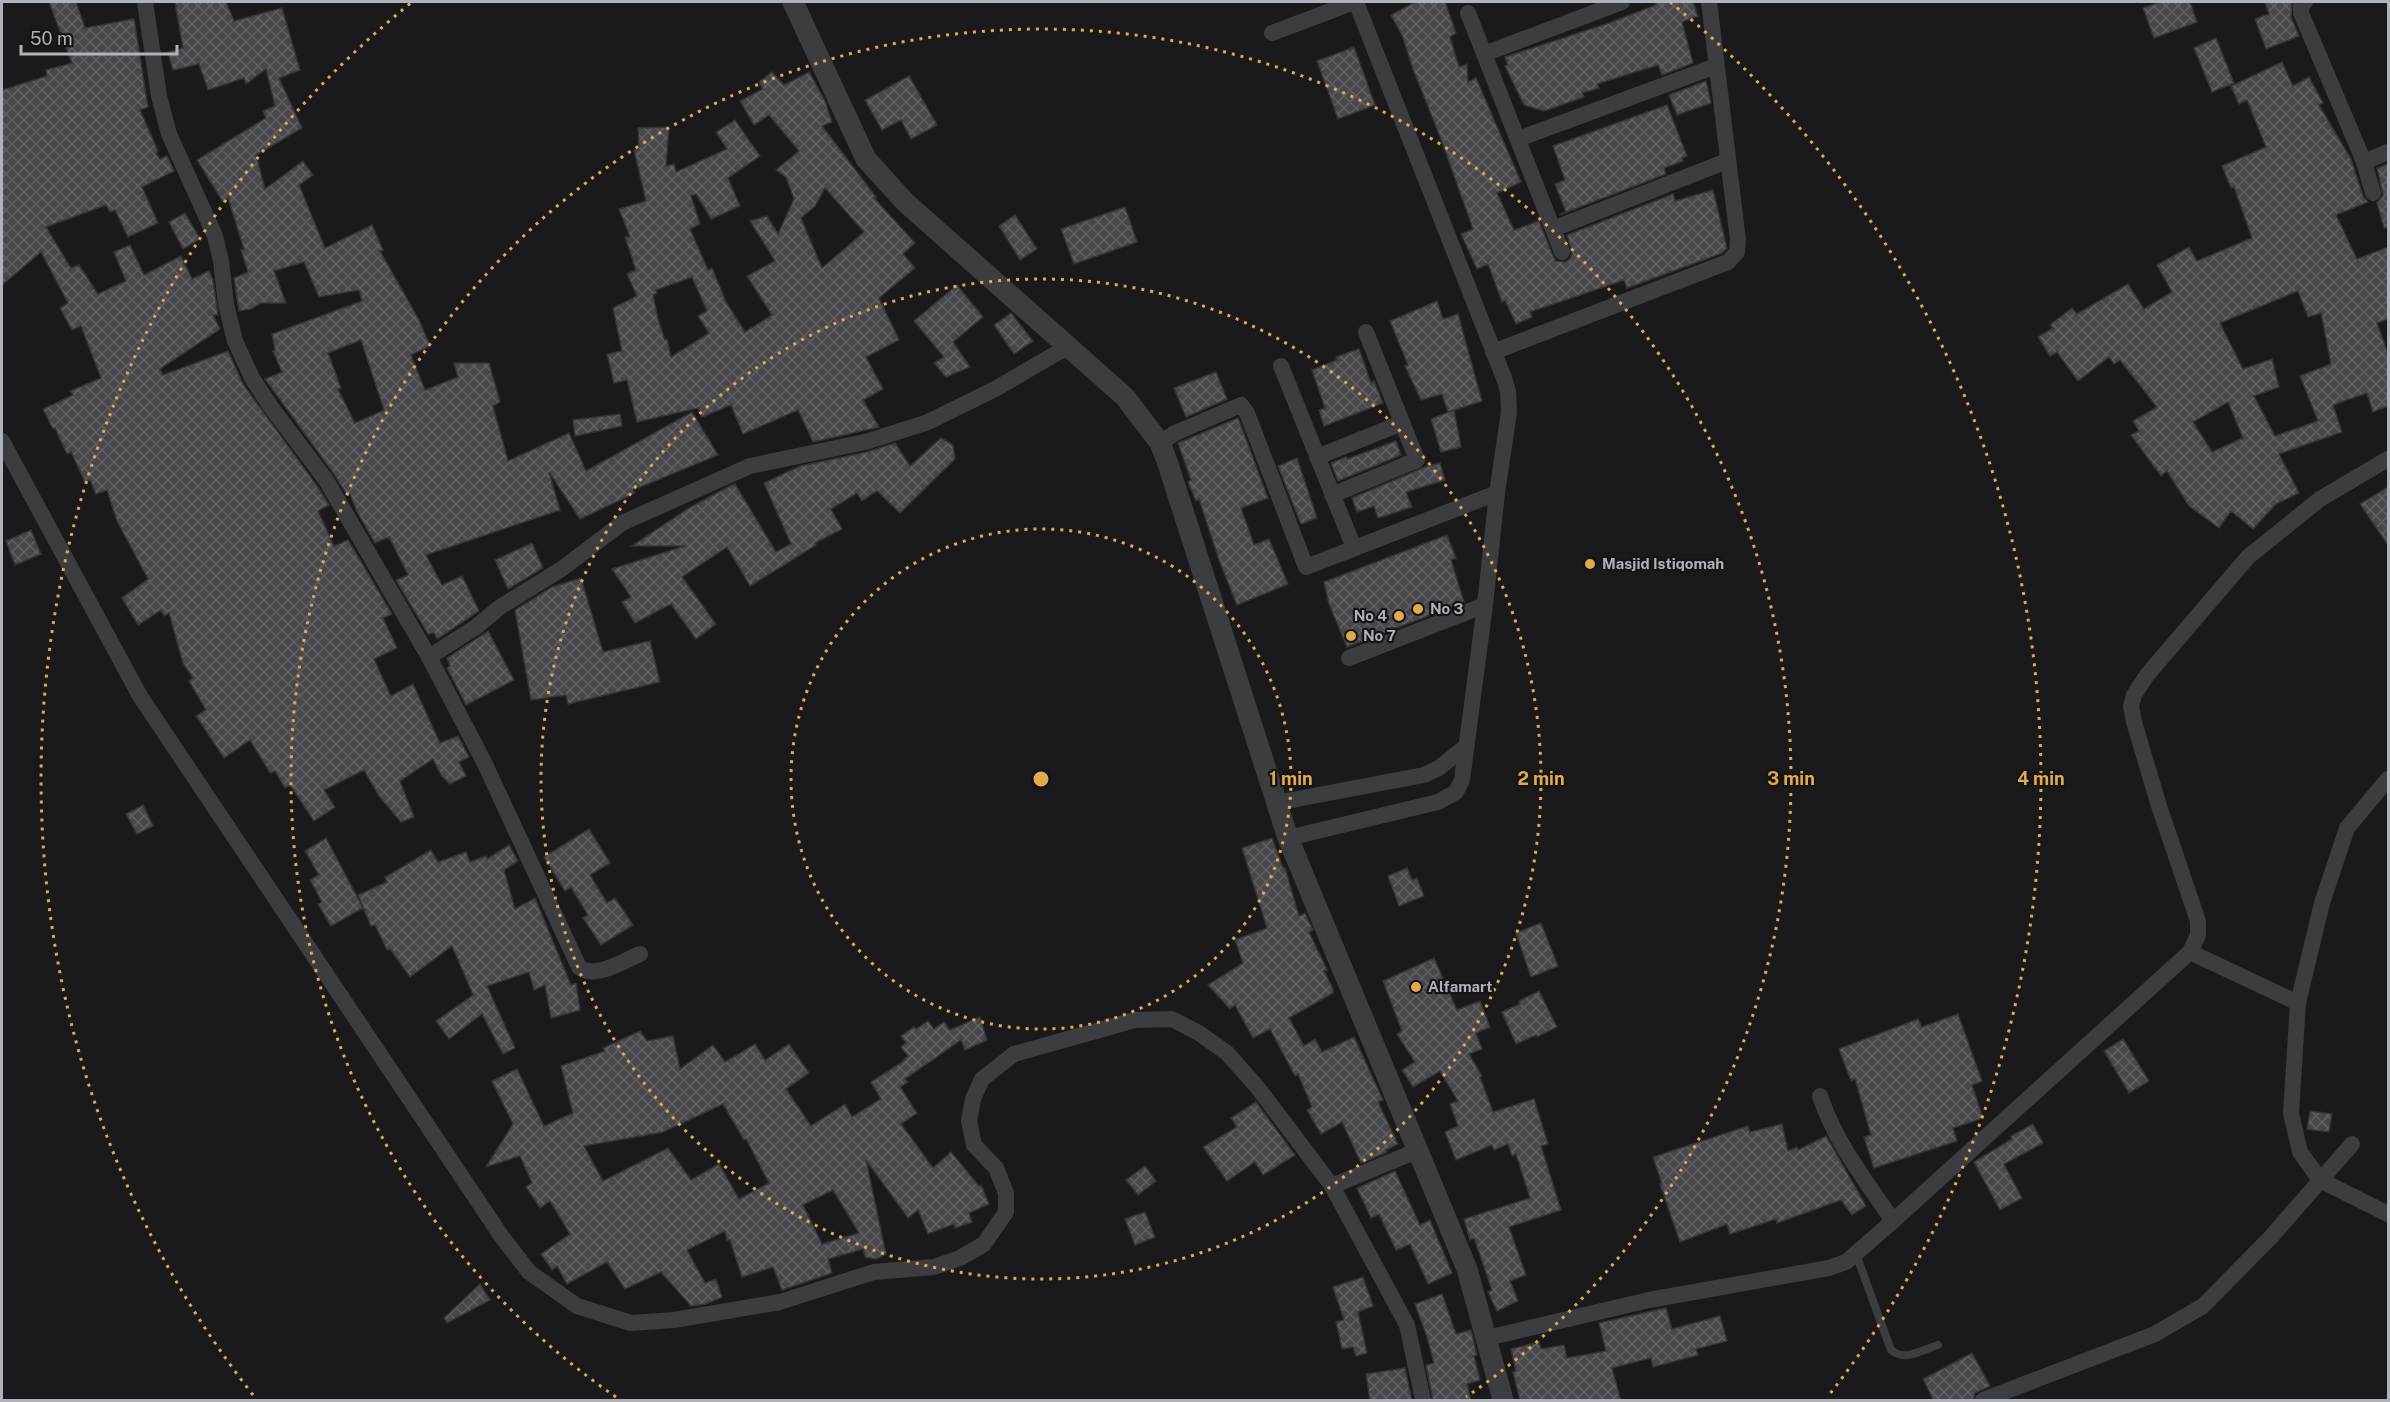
<svg xmlns="http://www.w3.org/2000/svg" width="2390" height="1402" font-family="'Public Sans',sans-serif">
<style>
.building{fill:url(#building-cross-hatch);stroke:#353538;stroke-width:1.5;fill-rule:evenodd}
.lines{fill:none;stroke-linecap:round;stroke-linejoin:round}
.service{stroke:#3c3d41;stroke-width:8}
.minor{stroke:#3c3d41;stroke-width:16}
.tertiary{stroke:#3c3d41;stroke-width:21}
.ring{fill:none;stroke:#e1aa4e;stroke-width:3;stroke-dasharray:3 6}
.poi-dot{fill:#e1aa4e;stroke:#151517;stroke-width:2}
.labels{text-anchor:middle;stroke-width:4.5;stroke-linejoin:round;paint-order:stroke}
.poi-label{font-size:15px;font-weight:bold;fill:#aeb2ba;stroke:#151517;text-anchor:start}
.centre{fill:#e1aa4e;stroke:#151517;stroke-width:3}
.ring-label{font-size:18px;text-anchor:middle;font-weight:bold;fill:#e1aa4e;stroke:#151517;stroke-width:4.5;stroke-linejoin:round;paint-order:stroke}
</style>
<defs>
<pattern id="building-cross-hatch" width="8" height="8" patternUnits="userSpaceOnUse" patternTransform="scale(1.5)"><rect width="8" height="8" fill="#48484c"/><path d="M0 0l8 8M0 8l8-8" fill="none" stroke="#606064"/></pattern>
</defs>
<rect width="100%" height="100%" fill="#1a1a1c"/>
<g class="building">
<path d="M49,2H76L85,28L134,19L148,107L140,110L158,151L156,153L160,159L167,156L174,171L142,187L158,223L128,237L115,210L110,212L106,205L46,227L71,268L79,265L98,294L126,281L114,252L130,245L144,275L181,256L192,279L209,271L213,280L218,315H213L220,329L160,369L163,375L228,351L243,384L317,486L329,505L318,511L334,546L348,540L392,614L383,618L397,648L374,659L391,696L413,684L440,743L458,736L469,757L459,762L466,776L450,784L441,775L433,759L400,781L414,817L401,822L379,796L364,770L324,790L335,807L314,821L290,785L285,788L275,771L270,773L250,740L224,758L196,716L206,710L189,681L193,678L183,663L169,613L164,616L161,610L138,625L122,598L148,579L117,521L107,490L96,494L90,480L85,482L71,452L67,454L55,428L53,429L43,409L73,395L70,391L101,378L81,326L72,330L60,308L68,303L41,252L2,285V90L47,76L46,70L72,63Z"/>
<path d="M175,2H226L234,21L282,8L300,70L279,78L302,128L256,155L265,189L303,161L313,175L299,185L325,248L372,225L383,250L380,251L419,320L430,346L411,355L425,390L458,377L454,363H489L500,402L493,406L508,461L569,433L586,471L692,412L718,455L633,490L635,493L580,519L549,472L560,510L426,555L442,585L462,576L479,611L437,639L434,633L428,634L396,580L408,575L389,537L375,543L357,512L350,494L347,495L334,474L265,379L282,372L273,351L275,350L272,334L362,301L359,290L319,297L304,262L274,271L286,303H261L251,309L239,311L234,278L248,272L241,250L244,249L228,198L223,202L197,160L266,118L263,111L275,106L266,69L246,84L244,78L208,90L199,64L173,70L168,52L183,48ZM361,340L384,410L355,423L338,389L341,388L328,353Z"/>
<path d="M1415,2H1445L1456,33L1450,37L1459,67L1467,64L1468,82L1476,78L1521,182L1497,193L1514,230L1539,221L1553,256L1556,261L1565,262L1570,259L1572,253L1567,235L1673,194L1675,201L1713,190L1727,248L1722,253L1627,288L1624,280L1530,312L1532,317L1516,324L1505,300L1502,302L1488,264L1477,269L1461,234L1473,229L1441,139L1413,69L1402,35L1391,15Z"/>
<path d="M1654,2H1693L1698,16L1682,22L1693,63L1662,75L1658,65L1597,84L1599,88L1582,93L1584,97L1544,111L1524,105L1505,66L1508,65L1505,57L1609,23L1656,5Z"/>
<path d="M2160,2H2190L2197,22L2154,38L2143,8Z"/>
<path d="M2265,2H2292L2291,17L2299,36L2266,49L2255,19L2269,14Z"/>
<path d="M2216,38L2234,83L2212,92L2194,48Z"/>
<path d="M1354,47L1375,105L1338,119L1317,61Z"/>
<path d="M2282,62L2293,86L2309,77L2323,103L2319,105L2351,159L2363,196L2368,202L2336,215L2357,259L2388,247V319L2377,323L2388,354V406L2373,412L2367,393L2333,405L2342,432L2279,454L2299,493L2276,504L2253,529L2231,511L2219,528L2189,506L2167,471L2161,476L2131,435L2139,431L2133,421L2157,407L2120,360L2114,364L2109,357L2078,381L2057,352L2050,356L2038,337L2053,328L2050,325L2072,308L2077,314L2128,284L2144,309L2172,292L2157,265L2189,247L2197,261L2252,238L2234,187L2231,188L2222,166L2266,147L2247,100L2239,104L2231,86ZM2298,291L2308,317L2321,313L2331,364L2300,376L2318,421L2275,436L2254,396L2279,387L2272,359L2243,369L2220,323ZM2228,402L2243,438L2212,452L2193,422Z"/>
<path d="M772,72L784,85L809,72L825,101L832,122L822,126L876,197L874,198L915,243L903,254L915,268L879,298L899,340L866,357L883,389L863,400L879,427L813,442L798,410L743,434L731,405L702,417L698,408L637,422L627,380L614,383L607,354L622,351L613,308L637,296L627,274L636,270L625,237H630L619,209L646,201L634,150L639,148L638,128L669,127L666,166L674,164L676,172L727,149L716,132L735,120L760,156L728,178L740,206L711,219L696,194L691,196L700,224L690,229L708,270L712,268L726,302L745,332L772,315L747,276L775,261L750,221L767,216L778,234L794,199L786,177L776,170L799,151L769,115L754,125L740,101L763,89L759,82ZM825,188L864,232L822,268L801,218L815,206ZM692,277L707,311L698,316L709,333L671,357L667,339L665,340L658,319L653,295L657,293L656,290Z"/>
<path d="M909,76L937,125L911,139L901,120L882,130L865,100Z"/>
<path d="M1706,81L1711,103L1677,115L1669,95Z"/>
<path d="M1667,105L1687,156L1682,158L1683,161L1664,168L1666,174L1559,215L1566,212L1555,184L1565,180L1553,146Z"/>
<path d="M2388,164V227L2384,228L2377,203L2383,195L2377,168Z"/>
<path d="M1125,207L1137,242L1074,264L1061,229Z"/>
<path d="M185,213L200,239L183,249L169,222Z"/>
<path d="M1015,215L1037,249L1020,260L999,226Z"/>
<path d="M957,285L983,317L953,342L970,367L946,377L934,363L944,357L914,321Z"/>
<path d="M1437,301L1443,319L1458,314L1482,401L1448,412L1442,394L1421,400L1405,366L1408,365L1390,321Z"/>
<path d="M1011,313L1033,341L1014,354L994,325Z"/>
<path d="M1359,349L1371,383L1374,381L1383,403L1324,426L1319,410L1325,408L1312,370L1337,360L1336,357Z"/>
<path d="M1216,372L1227,399L1186,417L1174,388Z"/>
<path d="M1454,410L1461,447L1441,452L1431,419Z"/>
<path d="M620,414L622,426L575,436L573,420Z"/>
<path d="M1238,418L1268,498L1241,508L1254,545L1269,539L1288,584L1237,605L1219,560L1199,499L1196,501L1188,482L1191,480L1178,443Z"/>
<path d="M941,438L953,445L955,459L900,513L877,491L862,501L857,493L831,509L842,529L815,543L816,545L750,586L727,547L682,577L716,624L696,639L671,604L635,623L622,602L631,597L612,569L685,546H632L689,508L730,486L735,484L776,552L791,544L764,483L800,466L867,452L895,443L910,466Z"/>
<path d="M1396,441L1401,455L1338,481L1331,463L1346,457L1347,459Z"/>
<path d="M1297,458L1317,518L1301,524L1278,466Z"/>
<path d="M1440,463L1445,480L1406,492L1412,507L1378,518L1374,506L1357,512L1352,498L1425,467Z"/>
<path d="M2388,487V545L2360,504Z"/>
<path d="M31,530L41,554L15,565L6,541Z"/>
<path d="M1447,535L1456,558L1451,560L1464,602L1347,647L1329,604L1324,582Z"/>
<path d="M532,543L543,568L508,589L495,560Z"/>
<path d="M581,578L603,652L650,641L660,682L568,704L566,695L531,700L515,610L552,587Z"/>
<path d="M488,631L514,680L466,705L447,668L450,666L447,658Z"/>
<path d="M143,805L153,826L137,834L126,814Z"/>
<path d="M589,829L610,863L590,875L607,903L615,898L633,925L601,945L583,918L588,915L571,887L565,891L544,857Z"/>
<path d="M326,838L363,908L331,926L318,904L322,902L310,880L319,875L305,851Z"/>
<path d="M1272,838L1283,868H1285L1299,916L1305,913L1313,930L1309,932L1327,970L1324,971L1333,989V993L1289,1018L1304,1046L1315,1039L1322,1052L1354,1037L1383,1100L1378,1102L1398,1144L1386,1150L1387,1152L1361,1163L1342,1122L1321,1134L1307,1110L1312,1107L1298,1074L1295,1076L1270,1029L1253,1038L1235,1005L1230,1009L1208,985L1243,963L1235,940L1267,928L1242,848Z"/>
<path d="M509,845L518,861L504,870L515,909L535,898L571,985L576,983L580,1010L551,1018L545,985L534,990L529,972L487,986L515,1048L503,1054L482,1014L449,1039L436,1021L473,995L452,946L410,977L390,949L387,950L375,925L371,926L358,895L387,882L385,877L431,850L438,862L466,852L470,862L486,856L487,859Z"/>
<path d="M1407,868L1412,880L1417,878L1424,896L1399,906L1388,876Z"/>
<path d="M1541,923L1558,966L1531,977L1516,933Z"/>
<path d="M1434,958L1457,1010L1480,1001L1490,1027L1476,1033L1482,1049L1469,1054L1482,1076L1480,1077L1493,1112L1534,1099L1548,1144L1541,1146L1561,1210L1509,1227L1526,1275L1510,1281L1518,1301L1497,1311L1488,1292L1492,1290L1474,1238L1470,1240L1464,1219L1530,1198L1516,1154L1512,1156L1508,1144L1494,1150L1492,1145L1456,1160L1445,1132L1458,1126L1450,1104L1458,1101L1440,1071L1413,1087L1402,1070L1415,1062L1397,1034L1402,1031L1383,981Z"/>
<path d="M1539,991L1557,1027L1537,1037L1536,1035L1516,1044L1502,1012L1520,1004L1519,1001Z"/>
<path d="M1958,1014L1982,1081L1972,1085L1983,1118L1953,1128L1957,1141L1874,1168L1864,1137L1871,1135L1855,1079L1851,1081L1839,1049L1918,1019L1922,1027Z"/>
<path d="M980,1017L987,1040L965,1050L961,1040L905,1079L908,1082L900,1087L917,1113L901,1124L933,1168L951,1152L979,1186L981,1185L989,1204L969,1213L972,1222L955,1228L954,1224L928,1234L918,1210L908,1218L866,1160L886,1254L876,1259L865,1257L863,1249L828,1259L832,1273L782,1290L773,1267L742,1277L730,1240H727L725,1231L687,1250L705,1283L716,1279L722,1297L706,1304L691,1306L661,1272L625,1289L607,1262L567,1284L557,1266L552,1270L541,1254L570,1234L550,1201L540,1208L526,1187L532,1183L520,1156L486,1167L513,1124L492,1081L517,1069L544,1126L573,1113L561,1066L605,1051L603,1048L640,1031L647,1041L673,1036L680,1069L713,1045L725,1062L755,1044L765,1060L789,1044L809,1073L786,1089L811,1126L845,1104L852,1117L881,1099L871,1082L905,1060L904,1059L908,1056L901,1047L906,1043L901,1036L914,1027L916,1029L928,1021L934,1029L944,1022L950,1030ZM723,1104L744,1140L746,1139L769,1183L739,1199L719,1164L691,1180L668,1148L603,1181L584,1146L663,1132ZM833,1190L859,1233L822,1244L803,1205Z"/>
<path d="M2123,1039L2149,1081L2129,1093L2104,1051Z"/>
<path d="M1256,1102L1295,1155L1263,1175L1255,1162L1227,1181L1203,1147L1237,1127L1231,1118Z"/>
<path d="M2310,1111L2332,1114L2329,1132L2307,1129Z"/>
<path d="M1782,1124L1788,1151L1797,1147L1798,1150L1826,1136L1866,1206L1852,1215L1841,1200L1777,1223L1776,1219L1730,1234L1727,1224L1680,1242L1660,1184H1662L1653,1157L1748,1126L1750,1132Z"/>
<path d="M2033,1124L2043,1143L2004,1164L2022,1198L2000,1210L1974,1162L2012,1139L2011,1136Z"/>
<path d="M1145,1166L1156,1181L1138,1195L1126,1180Z"/>
<path d="M1395,1171L1420,1225L1430,1220L1452,1273L1428,1284L1410,1244L1396,1250L1379,1214L1371,1218L1357,1188Z"/>
<path d="M1145,1212L1155,1237L1135,1245L1125,1219Z"/>
<path d="M1363,1277L1373,1306L1358,1312L1367,1353L1356,1356L1353,1347L1342,1349L1336,1322L1344,1320L1333,1287Z"/>
<path d="M480,1284L490,1300L447,1323L444,1318Z"/>
<path d="M1442,1294L1456,1334L1471,1330L1477,1355L1474,1356L1480,1380L1467,1384L1471,1401H1433L1426,1365L1434,1363L1427,1337L1415,1304Z"/>
<path d="M1666,1308L1672,1329L1720,1316L1727,1341L1696,1349L1698,1355L1653,1367L1651,1358L1612,1368L1621,1401H1520L1513,1372L1516,1371L1511,1349L1539,1342L1541,1349L1564,1345L1567,1358L1606,1351L1599,1323Z"/>
<path d="M1972,1353L1990,1386L1975,1393L1973,1401H1934L1923,1379Z"/>
<path d="M1405,1368L1412,1401H1370L1366,1374Z"/>
</g>
<g class="lines">
<path class="service" d="M1856,1254L1891,1350C1905,1362 1922,1350 1938,1345"/>
<g class="minor">
<path d="M145,2L159,96L169,134L215,236L221,261L226,304L235,341L252,378L271,407L326,480L429,657L476,627L500,607L563,568L622,523L750,466L865,442L928,422L995,389L1069,346"/>
<path d="M2305,2L2301,6V13L2364,162L2373,193"/>
<path d="M1468,13L1562,252"/>
<path d="M1272,33L1354,2"/>
<path d="M1484,54L1622,2"/>
<path d="M1518,139L1716,66"/>
<path d="M2364,162L2388,152"/>
<path d="M1553,229L1727,161"/>
<path d="M1493,352L1728,262L1737,252L1738,240L1709,2"/>
<path d="M1281,366L1354,548"/>
<path d="M2,441L140,696L502,1237L529,1272L577,1306L631,1323L674,1320L780,1302L874,1272L934,1267L960,1258L984,1244L1006,1212V1193L996,1168L974,1145L969,1121L973,1099L982,1079L1014,1054L1135,1020L1172,1019L1199,1033L1227,1053L1258,1088L1332,1186L1407,1325L1423,1400"/>
<path d="M1160,443L1175,433L1241,405L1247,413L1306,567L1497,493"/>
<path d="M1317,457L1402,423"/>
<path d="M1332,495L1417,460L1366,332"/>
<path d="M429,657L484,762L579,967C594,980 623,961 640,954"/>
<path d="M1349,658L1485,605"/>
<path d="M2388,779L2347,828L2322,903L2298,1003L2291,1113L2300,1152L2320,1180L2388,1214"/>
<path d="M1276,803L1424,775L1439,768L1465,747"/>
<path d="M1288,838L1438,802L1456,792L1462,780L1485,605L1497,493L1509,412L1508,391L1504,378L1356,2"/>
<path d="M2190,952L2298,1003"/>
<path d="M1820,1096C1835,1142 1866,1181 1893,1221"/>
<path d="M1332,1186L1419,1150"/>
<path d="M1487,1338L1649,1300L1829,1268L1846,1262L1893,1221L2190,952L2198,935V921L2159,806L2134,722L2131,706L2134,695L2147,675L2248,557L2320,499L2388,459"/>
<path d="M1983,1400L2155,1334L2203,1306L2271,1237L2352,1144"/>
</g>
<path class="tertiary" d="M793,2L866,159L905,202L1125,397L1160,443L1167,461L1288,838L1467,1269L1503,1400"/>
</g>
<g class="ring">
<circle cx="1041" cy="779" r="250"/>
<circle cx="1041" cy="779" r="500"/>
<path d="M616 1397A750 750 0 1 1 1466 1397"/>
<path d="M253 1395A1000 1000 0 0 1 412 2M1670 2A1000 1000 0 0 1 1829 1395"/>
</g>
<g class="poi-dot">
<circle cx="1590" cy="564" r="6"/>
<circle cx="1418" cy="609" r="6"/>
<circle cx="1399" cy="616" r="6"/>
<circle cx="1351" cy="636" r="6"/>
<circle cx="1416" cy="987" r="6"/>
</g>
<g class="labels">
<g class="poi-label">
<text x="1602" y="569">Masjid Istiqomah</text>
<text x="1430" y="614">No 3</text>
<text x="1387" y="621" text-anchor="end">No 4</text>
<text x="1363" y="641">No 7</text>
<text x="1428" y="992">Alfamart</text>
</g>
</g>
<circle cx="1041" cy="779" r="9" class="centre"/>
<g class="ring-label">
<text x="1291" y="785">1 min</text>
<text x="1541" y="785">2 min</text>
<text x="1791" y="785">3 min</text>
<text x="2041" y="785">4 min</text>
</g>
<rect width="2390" height="1402" fill="none" stroke="#aeb2ba" stroke-width="6"/>
<path d="M21 45v9h156v-9" fill="none" stroke="#aeb2ba" stroke-width="3"/>
<text x="30" y="45" font-size="18" fill="#aeb2ba" stroke="#151517" stroke-width="4.5" paint-order="stroke">50 m</text>
</svg>
